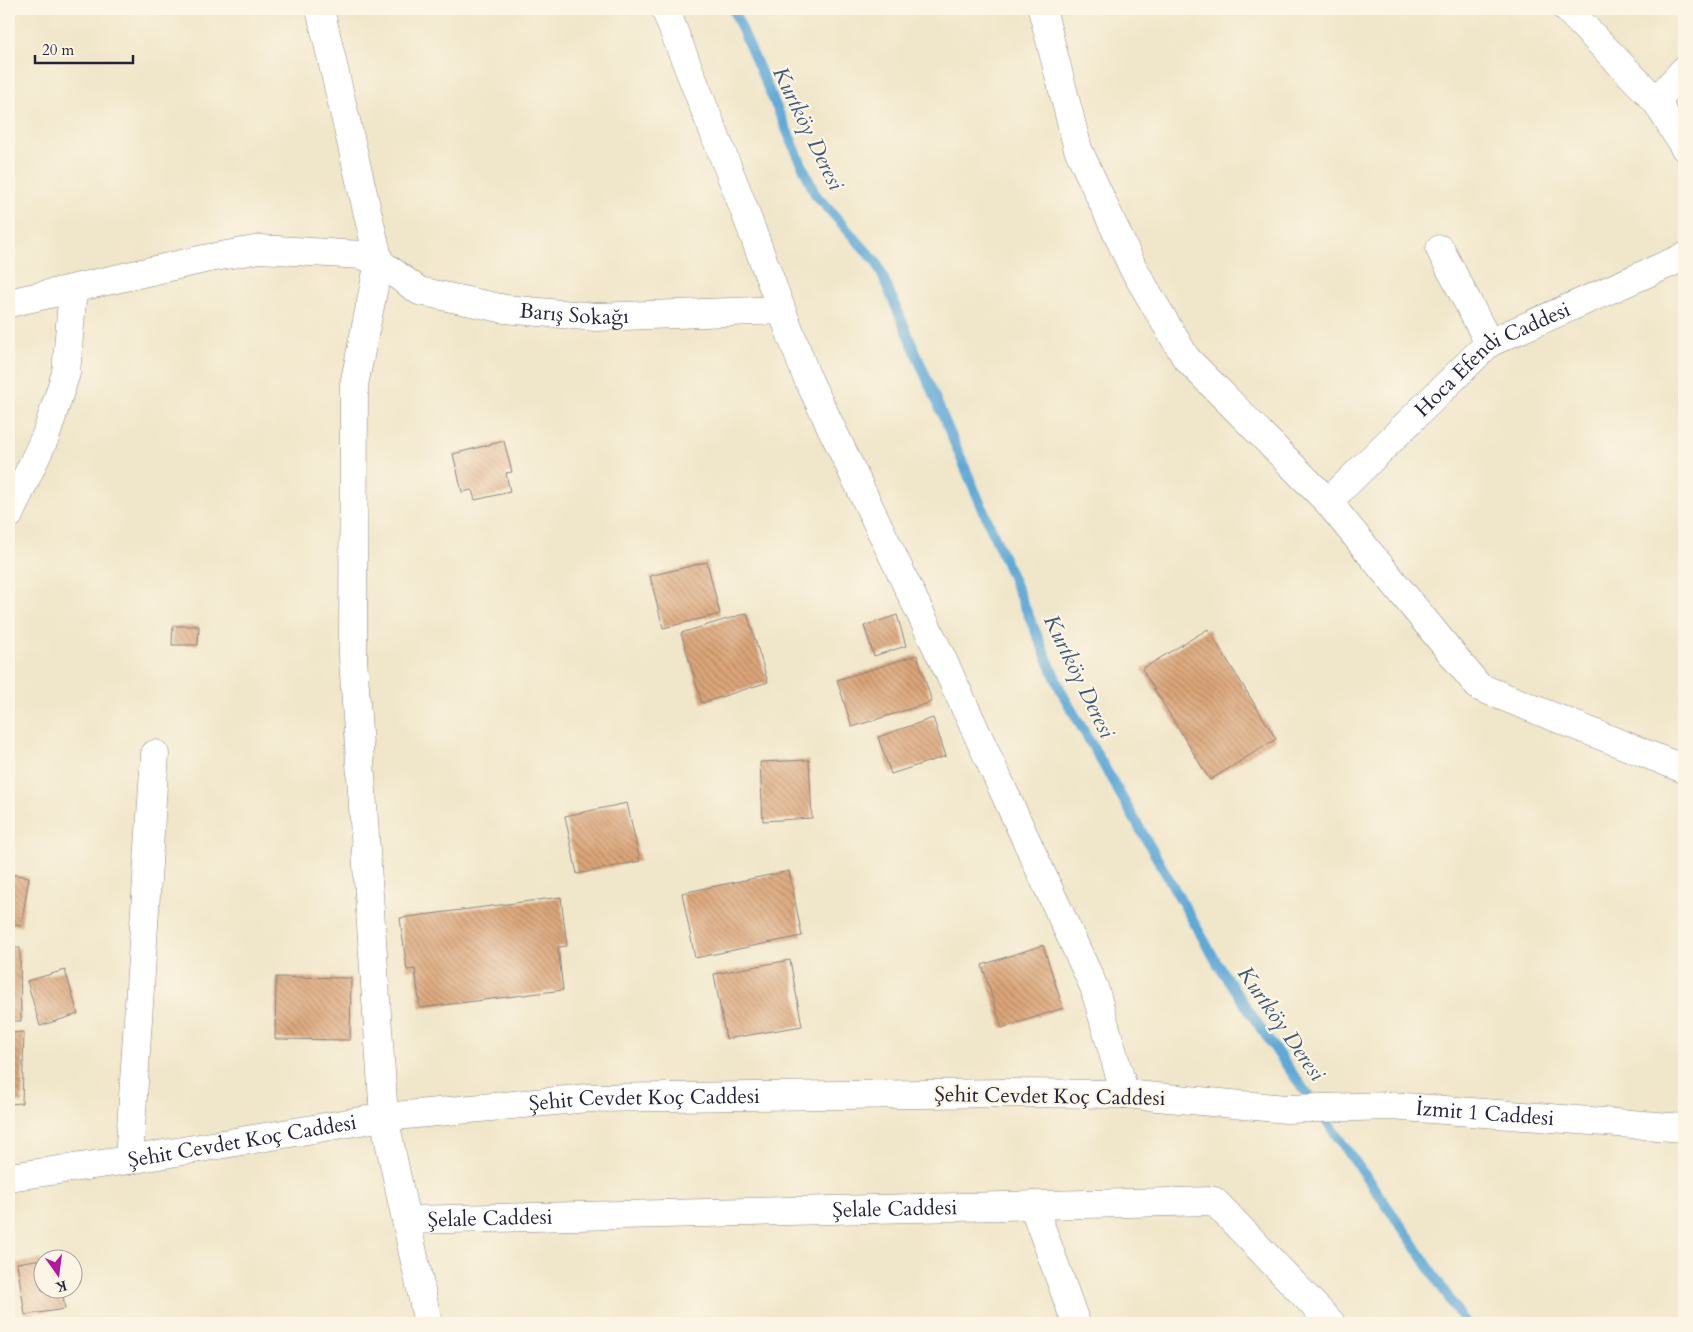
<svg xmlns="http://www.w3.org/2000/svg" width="1693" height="1332" font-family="Cardo,serif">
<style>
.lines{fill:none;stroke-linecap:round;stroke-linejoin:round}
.stream{stroke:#5fa9d7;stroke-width:10}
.building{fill:url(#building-back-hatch)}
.minor-casing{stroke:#898482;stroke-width:29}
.tertiary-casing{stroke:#898482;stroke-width:29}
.secondary-casing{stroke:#898482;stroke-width:29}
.primary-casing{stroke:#898482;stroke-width:29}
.minor{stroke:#fff;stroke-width:28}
.tertiary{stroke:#fff;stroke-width:28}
.secondary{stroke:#fff;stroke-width:28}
.primary{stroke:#fff;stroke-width:28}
.labels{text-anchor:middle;stroke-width:4.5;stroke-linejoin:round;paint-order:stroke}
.street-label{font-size:21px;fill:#22223b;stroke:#fcf5e5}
.water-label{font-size:22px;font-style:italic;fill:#3a5879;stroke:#fcf5e5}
</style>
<defs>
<pattern id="building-back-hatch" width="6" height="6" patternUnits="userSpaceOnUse" patternTransform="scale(1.25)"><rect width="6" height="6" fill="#dba578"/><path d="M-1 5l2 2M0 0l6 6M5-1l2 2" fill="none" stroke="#b18664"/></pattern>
</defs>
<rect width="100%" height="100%" fill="#fcf5e5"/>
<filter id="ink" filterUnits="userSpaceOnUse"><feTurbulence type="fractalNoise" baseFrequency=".02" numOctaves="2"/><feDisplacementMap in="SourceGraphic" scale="10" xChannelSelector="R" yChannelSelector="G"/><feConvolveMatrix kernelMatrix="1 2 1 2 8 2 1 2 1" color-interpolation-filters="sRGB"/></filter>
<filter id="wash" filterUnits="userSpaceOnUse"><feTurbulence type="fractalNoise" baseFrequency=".0096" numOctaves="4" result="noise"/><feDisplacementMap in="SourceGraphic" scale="20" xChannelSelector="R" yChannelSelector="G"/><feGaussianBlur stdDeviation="1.12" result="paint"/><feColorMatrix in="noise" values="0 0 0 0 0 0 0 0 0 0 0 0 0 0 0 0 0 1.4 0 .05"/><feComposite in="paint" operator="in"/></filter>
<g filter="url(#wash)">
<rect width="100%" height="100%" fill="#f0e6c9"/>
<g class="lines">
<path class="stream" d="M733,9L815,194L877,263L1062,693L1220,968L1277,1052L1411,1240L1465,1323"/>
</g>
<g id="blocks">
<g class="building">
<path d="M504,441L512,472L506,473L510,492L475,500L472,490L462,492L453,454Z"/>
<path d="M707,562L720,614L663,628L650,576Z"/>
<path d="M747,613L768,682L702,703L681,633Z"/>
<path d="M897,615L906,646L874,656L864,626Z"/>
<path d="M173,626H199L198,645H172Z"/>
<path d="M1208,629L1276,739L1210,780L1142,669Z"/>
<path d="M917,655L932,702L852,727L837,680Z"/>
<path d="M933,718L946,756L891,774L878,737Z"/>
<path d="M809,760L812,818L763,821L760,762Z"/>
<path d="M627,803L640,861L577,874L565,816Z"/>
<path d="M789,871L802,936L695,958L682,893Z"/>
<path d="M9,874L29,877L21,926L9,924Z"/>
<path d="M561,897L567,946L558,947L563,990L420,1008L415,969L407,970L400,918Z"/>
<path d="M1043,945L1063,1008L1002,1028L982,965Z"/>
<path d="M9,948H20L21,1021H9Z"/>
<path d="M790,960L802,1026L726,1039L714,974Z"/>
<path d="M65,970L78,1014L40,1026L27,981Z"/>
<path d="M276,977L351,978L350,1040L275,1039Z"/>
<path d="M24,1032L22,1103L9,1104V1033Z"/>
<path d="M42,1259V1290H62L65,1309L25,1315L17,1263Z"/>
</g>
</g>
</g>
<g filter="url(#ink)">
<use href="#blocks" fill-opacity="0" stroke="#898482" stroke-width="1"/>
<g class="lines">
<g class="minor-casing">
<g id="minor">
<path d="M320,9L379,262L354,385L353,658L384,1117L428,1323"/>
<path d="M665,9L739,196L806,375L949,673L1094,987L1125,1094"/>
<path d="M1567,9L1656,101L1684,70"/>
<path d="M1656,101L1684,147"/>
<path d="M1440,249L1489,343"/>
<path id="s1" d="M9,303L204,259L260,249L362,255L379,262L419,291L505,309L596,317L781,310"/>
<path id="s2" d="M1328,502L1489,343L1684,257"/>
<path d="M9,515L46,435L66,373L73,289"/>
<path d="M129,1160L155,754"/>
<path d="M1033,1205L1076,1323"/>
<path id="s3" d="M406,1220L1214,1201L1331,1323"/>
</g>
</g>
<g class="tertiary-casing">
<path id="tertiary" d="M1042,9L1078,149L1133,268L1186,358L1328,502L1479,687L1684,769"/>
</g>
<g class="secondary-casing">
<g id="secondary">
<path id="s4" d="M9,1177L129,1160L384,1117L588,1098L1009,1093L1125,1094"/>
</g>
</g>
<g class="primary-casing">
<g id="primary">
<path id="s5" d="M1125,1094L1286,1109L1391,1106L1684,1128"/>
</g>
</g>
<use href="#minor" class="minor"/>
<use href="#tertiary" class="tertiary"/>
<use href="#secondary" class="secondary"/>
<use href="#primary" class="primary"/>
</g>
</g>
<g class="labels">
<g class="street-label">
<text dy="7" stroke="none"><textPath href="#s1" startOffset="584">Barış Sokağı</textPath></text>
<text dy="7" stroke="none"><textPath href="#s2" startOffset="220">Hoca Efendi Caddesi</textPath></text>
<text transform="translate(1050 1096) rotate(1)" y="7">Şehit Cevdet Koç Caddesi</text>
<text dy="7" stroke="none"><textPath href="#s4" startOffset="641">Şehit Cevdet Koç Caddesi</textPath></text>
<text dy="7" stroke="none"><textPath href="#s5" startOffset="361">İzmit 1 Caddesi</textPath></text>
<text dy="7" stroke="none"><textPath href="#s4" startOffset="236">Şehit Cevdet Koç Caddesi</textPath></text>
<text dy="7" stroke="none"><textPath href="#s3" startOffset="489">Şelale Caddesi</textPath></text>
<text dy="7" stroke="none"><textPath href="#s3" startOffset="84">Şelale Caddesi</textPath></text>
</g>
<g class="water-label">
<text transform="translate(809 128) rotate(64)" y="8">Kurtköy Deresi</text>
<text transform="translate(1080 676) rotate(64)" y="8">Kurtköy Deresi</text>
<text transform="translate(1282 1023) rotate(55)" y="8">Kurtköy Deresi</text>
</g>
</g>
<rect width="1693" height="1332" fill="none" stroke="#fcf5e5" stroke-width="30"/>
<g transform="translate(58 1274) rotate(166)"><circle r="24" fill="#fcf5e5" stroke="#a5a1a1"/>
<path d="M0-4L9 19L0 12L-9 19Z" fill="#b5179e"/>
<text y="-8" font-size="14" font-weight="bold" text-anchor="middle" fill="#22223b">K</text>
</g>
<path d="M35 55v8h98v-8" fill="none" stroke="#22223b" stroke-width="2.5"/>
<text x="42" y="55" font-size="15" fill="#22223b" stroke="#fcf5e5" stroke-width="4" paint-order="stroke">20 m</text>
</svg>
